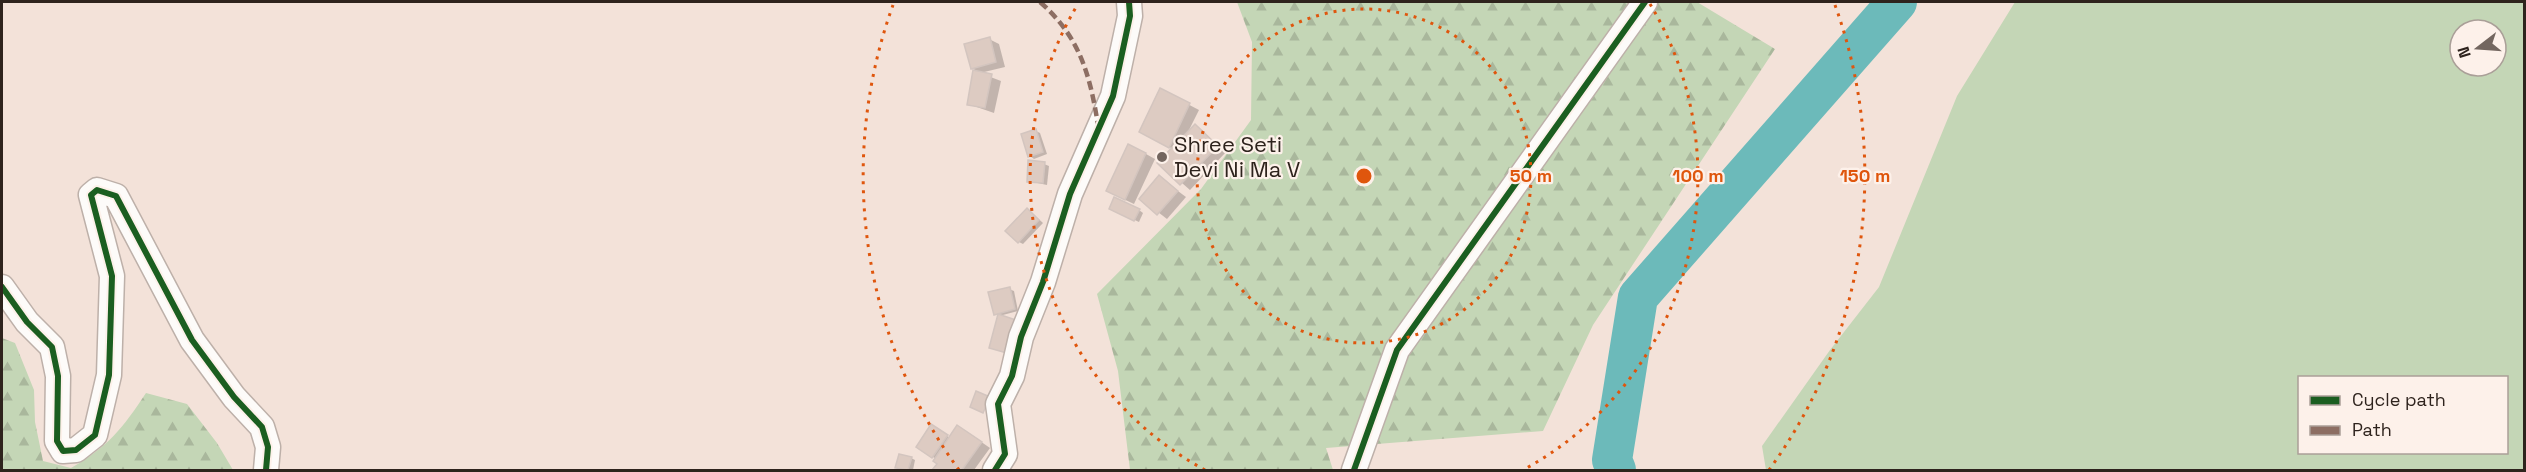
<svg xmlns="http://www.w3.org/2000/svg" width="2526" height="472" font-family="'Space Grotesk',sans-serif">
<style>
.grass{fill:#c4d6b6;fill-rule:evenodd}
.forest{fill:url(#forest-firs)}
.shadow{fill:#0003}
.lines{fill:none;stroke-linecap:round;stroke-linejoin:round}
.river{stroke:#6cbaba;stroke-width:40}
.building{fill:#ddcbc2;stroke:#d3c5bf;stroke-width:1.5}
.street-casing{stroke:#bdb0a9;stroke-width:27}
.street{stroke:#fdfbf9;stroke-width:24}
.quiet{stroke:#8d6e63;stroke-width:4.5;stroke-dasharray:9 4.5;stroke-linecap:butt}
.cycleway-casing{stroke:#fdf1ea;stroke-width:10}
.cycleway{stroke:#1b5e20;stroke-width:6}
.ring{fill:none;stroke:#df560d;stroke-width:3;stroke-dasharray:3 6}
.poi-dot{fill:#73665f;stroke:#fdf1ea;stroke-width:2}
.labels{text-anchor:middle;stroke-width:4.5;stroke-linejoin:round;paint-order:stroke}
.poi-label{font-size:22px;fill:#2e231d;stroke:#fdf1ea;text-anchor:start}
.centre{fill:#df560d;stroke:#fdf1ea;stroke-width:3}
.ring-label{font-size:18px;text-anchor:middle;font-weight:bold;fill:#df560d;stroke:#fdf1ea;stroke-width:4.5;stroke-linejoin:round;paint-order:stroke}
</style>
<defs>
<pattern id="forest-firs" width="22" height="20" patternUnits="userSpaceOnUse" patternTransform="scale(1.5)"><rect width="22" height="20" fill="#c4d6b6"/><path d="M5 1l3.5 6h-7zM16 11l3.5 6h-7z" fill="#a9b79c"/></pattern>
</defs>
<rect width="100%" height="100%" fill="#f3e2d9"/>
<path class="grass" d="M2015,2H2524V470H1766L1762,446L1830,350L1879,287L1957,96ZM2460,30H2496V66H2460ZM2300,378H2506V452H2300Z"/>
<g class="forest">
<path d="M1237,2H1697L1775,49L1593,325L1543,431L1326,448L1333,470H1130L1118,371L1097,294L1201,189L1251,120L1252,42Z"/>
<path d="M2,338L15,343L34,390L35,422L43,461L71,468C109,446 122,429 146,393L187,404L217,443L233,470H2Z"/>
</g>
<g class="shadow">
<path d="M989,39L999,44L1005,67L980,73L1001,81L994,113L968,104L975,70L972,68Z"/>
<path d="M1161,90L1199,110L1188,132L1195,125L1226,152L1190,190L1159,163L1173,149L1150,137Z"/>
<path d="M1036,131L1040,133L1047,154L1034,159L1030,156Z"/>
<path d="M1146,154L1155,159L1134,204L1117,196Z"/>
<path d="M1044,164L1049,166L1047,185L1028,181Z"/>
<path d="M1159,177L1186,197L1167,219L1141,199Z"/>
<path d="M1139,210L1143,213L1139,222L1115,211Z"/>
<path d="M1031,212L1043,223L1023,244L1019,242Z"/>
<path d="M1009,289L1014,291L1018,311L999,316L1016,357L990,347L999,316L995,314Z"/>
<path d="M932,426L950,438L967,432L990,448L974,470H934L939,463L936,459L918,447Z"/>
<path d="M911,458L915,460L913,470L897,468Z"/>
</g>
<g class="lines">
<path class="river" d="M1616,470L1612,460L1638,297L1897,2"/>
</g>
<g class="building">
<path d="M990,37L996,62L971,69L964,44Z"/>
<path d="M973,70L992,74L985,108L967,105Z"/>
<path d="M1160,88L1190,103L1169,148L1139,132Z"/>
<path d="M1195,124L1218,146L1180,185L1157,163Z"/>
<path d="M1036,129L1043,152L1028,157L1021,134Z"/>
<path d="M1128,144L1146,153L1125,200L1106,191Z"/>
<path d="M1028,160L1045,162L1043,183L1027,182Z"/>
<path d="M1159,175L1178,191L1157,215L1139,199Z"/>
<path d="M1114,197L1140,209L1134,221L1109,209Z"/>
<path d="M1027,208L1039,220L1018,243L1005,231Z"/>
<path d="M1010,287L1015,309L994,315L988,292Z"/>
<path d="M998,314L1016,320L1007,353L989,348Z"/>
<path d="M976,391L990,397L983,413L970,407Z"/>
<path d="M931,424L948,435L932,458L916,447Z"/>
<path d="M957,425L982,442L962,470H932L937,464L933,461Z"/>
<path d="M899,454L912,457L908,470L895,468Z"/>
</g>
<g class="lines">
<g class="street-casing">
<g id="street">
<path d="M2,287L27,322L52,347L58,376L57,441L63,451L76,450L95,435L109,375L112,276L91,195L97,190L116,196L192,340L234,397L262,427L268,447L266,470"/>
<path d="M995,470L1005,454L998,404L1012,376L1021,337L1043,282L1070,194L1113,96L1130,16L1129,2"/>
<path d="M1354,470L1397,350L1645,2"/>
</g>
</g>
<use href="#street" class="street"/>
<path class="quiet" d="M1040,2C1080,37 1090,75 1098,125"/>
<g class="cycleway-casing">
<g id="cycleway">
<path d="M2,287L27,322L52,347L58,376L57,441L63,451L76,450L95,435L109,375L112,276L91,195L97,190L116,196L192,340L234,397L262,427L268,447L266,470"/>
<path d="M995,470L1005,454L998,404L1012,376L1021,337L1043,282L1070,194L1113,96L1130,16L1129,2"/>
<path d="M1354,470L1397,350L1645,2"/>
</g>
</g>
<use href="#cycleway" class="cycleway"/>
</g>
<g class="ring">
<circle cx="1364" cy="176" r="167"/>
<path d="M1205 470A334 334 0 0 1 1078 4M1650 4A334 334 0 0 1 1523 470"/>
<path d="M959 470A501 501 0 0 1 893 5M1835 5A501 501 0 0 1 1769 470"/>
</g>
<circle class="poi-dot" cx="1162" cy="157" r="6"/>
<g class="labels">
<g class="poi-label">
<text x="1174" y="152">Shree Seti<tspan x="1174" dy="25">Devi Ni Ma V</tspan></text>
</g>
</g>
<circle cx="1364" cy="176" r="9" class="centre"/>
<g class="ring-label">
<text x="1531" y="182">50 m</text>
<text x="1698" y="182">100 m</text>
<text x="1865" y="182">150 m</text>
</g>
<rect width="2526" height="472" fill="none" stroke="#2e231d" stroke-width="6"/>
<rect x="2298" y="376" width="210" height="78" fill="#fdf1ea" stroke="#aa9f98" stroke-width="1.5"/>
<rect x="2310" y="396" width="30" height="9" fill="#1b5e20" stroke="#aa9f98" stroke-width="1.5"/>
<text x="2352" y="406" font-size="18" fill="#2e231d">Cycle path</text>
<rect x="2310" y="426" width="30" height="9" fill="#8d6e63" stroke="#aa9f98" stroke-width="1.5"/>
<text x="2352" y="436" font-size="18" fill="#2e231d">Path</text>
<g transform="translate(2478 48) rotate(253)"><circle r="28" fill="#fdf1ea" stroke="#aa9f98" stroke-width="1.5"/>
<path d="M0-4.5L10 22L0 15L-10 22Z" fill="#73665f"/>
<text y="-9" font-size="16" font-weight="bold" text-anchor="middle" fill="#2e231d">N</text>
</g>
</svg>
